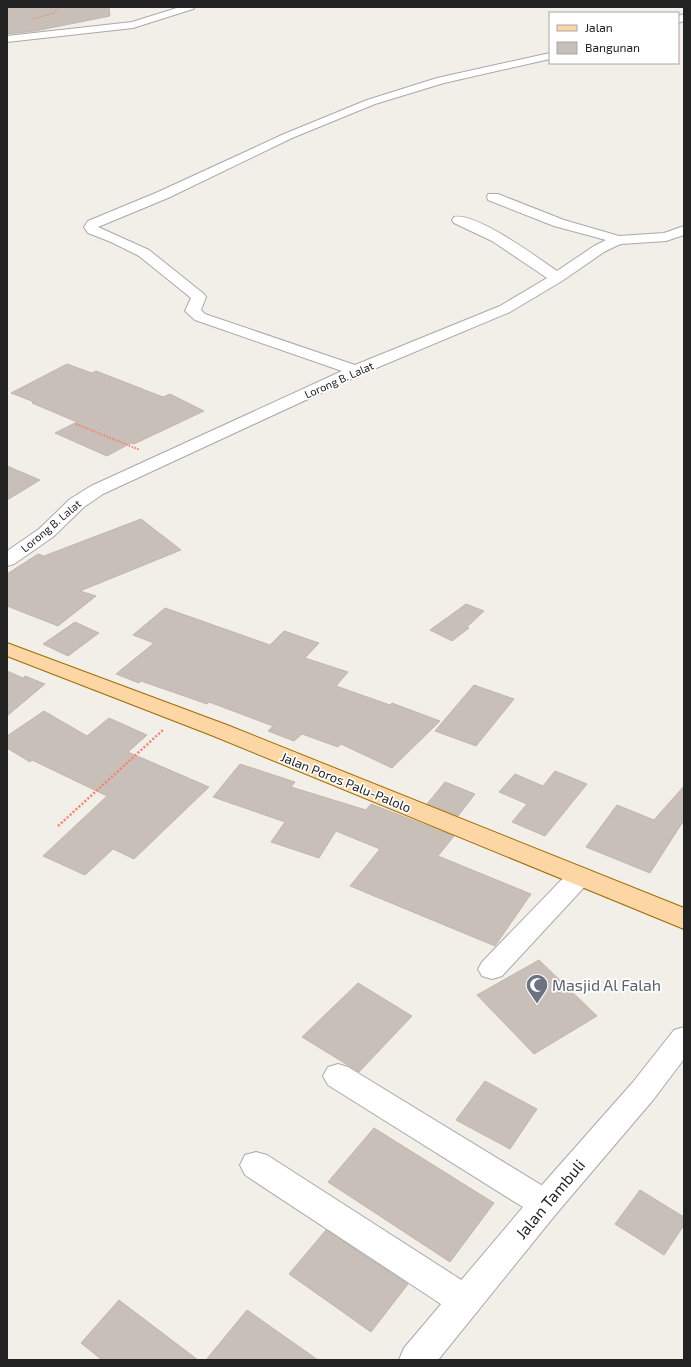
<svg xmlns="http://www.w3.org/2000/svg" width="691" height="1367" font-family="'Exo 2',sans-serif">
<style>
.building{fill:#c7bfb8;stroke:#c4b6ab}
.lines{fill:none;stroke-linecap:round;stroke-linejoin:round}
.minor-casing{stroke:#a9a9a9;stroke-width:2}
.tertiary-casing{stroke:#a9a9a9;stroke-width:2}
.primary-casing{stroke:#a06b00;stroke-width:2}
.path-far2{stroke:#fa8072;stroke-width:1;stroke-dasharray:1 1;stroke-linecap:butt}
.path-far1{stroke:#fa8072;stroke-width:2;stroke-dasharray:1.5 1.5;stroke-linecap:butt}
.path{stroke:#fa8072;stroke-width:2.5;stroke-dasharray:2 2;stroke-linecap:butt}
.minor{fill:#fff;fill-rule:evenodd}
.tertiary{fill:#fff;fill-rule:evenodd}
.primary{fill:#fcd6a4;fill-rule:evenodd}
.labels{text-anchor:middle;stroke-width:3.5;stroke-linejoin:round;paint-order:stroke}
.far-street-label{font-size:11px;fill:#222;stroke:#fff}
.street-label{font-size:13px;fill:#222;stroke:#fff}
.near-worship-label{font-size:16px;fill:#5b616d;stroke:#fff;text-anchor:start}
.near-street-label{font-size:16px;fill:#222;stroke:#fff}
</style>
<rect width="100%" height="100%" fill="#f2efe9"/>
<g class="building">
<path d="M7,7H109L110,16L35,31L7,34Z"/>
<path d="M67,364L92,373L96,371L163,397L170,394L204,411L134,444L131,443L107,456L55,433L77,422L32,403L34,402L11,393Z"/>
<path d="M7,466L40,480L7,500Z"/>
<path d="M141,519L181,550L80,591L96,596L58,626L7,606V574L38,554L44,556Z"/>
<path d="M466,604L484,611L467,627L469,628L452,641L430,630Z"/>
<path d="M165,608L270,645L284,631L319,643L305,658L348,672L336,686L390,705L392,703L440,721L392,768L341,744L338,747L302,734L294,741L268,731L273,726L209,702L207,704L141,681L139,683L116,674L154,643L133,635Z"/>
<path d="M75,622L99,633L68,656L43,644Z"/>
<path d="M7,671L23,678L25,676L45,684L7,716Z"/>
<path d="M474,685L514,699L476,746L435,731Z"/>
<path d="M44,711L87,736L109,718L147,735L128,752L209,787L134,859L113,849L85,875L43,856L107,796L32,760L30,762L7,748V736Z"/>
<path d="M240,764L295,782L291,787L366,810L371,804L454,836L438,856L531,894L495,946L350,886L380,849L336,831L319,858L271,842L285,822L213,797Z"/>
<path d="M555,771L587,784L545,836L512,822L527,804L499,792L515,774L543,786Z"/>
<path d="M445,782L475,794L458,816L427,804Z"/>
<path d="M684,786V820L650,873L586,847L617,805L654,820Z"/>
<path d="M539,960L597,1016L534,1054L477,995Z"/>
<path d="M358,983L412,1016L359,1072L302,1037Z"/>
<path d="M485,1081L537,1109L510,1149L456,1120Z"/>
<path d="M374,1128L494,1203L450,1262L328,1182Z"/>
<path d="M640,1190L684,1217V1225L664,1255L615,1224Z"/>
<path d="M326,1230L408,1284L371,1332L289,1274Z"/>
<path d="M119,1300L198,1360H102L81,1343Z"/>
<path d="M247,1310L318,1360H206Z"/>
</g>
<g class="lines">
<g class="minor-casing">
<g id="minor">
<path d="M180,7H195L193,9L133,28L7,42V36L132,22Z"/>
<path d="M684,14V21L678,23V16Z"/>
<path d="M550,53V59L444,83L375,104L292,138L168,198L98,227L149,250L204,294L206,297L201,310L205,314L355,365L500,306L547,278L492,241L454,223L452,220L454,217C476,212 538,258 557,271L594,246L606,240L554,226L488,200L487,197L488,194H498L564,220L619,236L664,233L684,226V235L666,241L621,244L614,247L604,252L562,281L510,312L362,374L103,494L84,507L53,537L14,564L7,566V551L39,529L70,499L91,486L342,371L195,320L185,311L191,298L139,256L111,242L88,233L84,227L88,221L158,192L284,134L367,100L437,78Z"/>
<path d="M580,867L589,870L593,876L589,882L502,976L492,979L482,976L478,969L482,962L571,870Z"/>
<path d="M338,1064L348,1067L556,1194L561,1204L556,1214L545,1218L534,1214L328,1085L323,1076L328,1067Z"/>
<path d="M256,1152L267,1155L477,1290L482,1301L477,1312L465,1317L453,1312L245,1175L240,1165L245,1155Z"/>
</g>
</g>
<g class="tertiary-casing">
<path id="tertiary" d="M684,1027V1059L653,1100L556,1214L438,1360H399L404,1348L534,1194L633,1082L674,1030Z"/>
</g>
<g class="primary-casing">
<path id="primary" d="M7,643L227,725L684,908V929L211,735L7,656Z"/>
</g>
<path class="path-far2" d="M33,19L54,13L58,7"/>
<path class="path-far1" d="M76,424L140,450"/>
<path class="path" d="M58,826L163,730"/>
<use href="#minor" class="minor"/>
<use href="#tertiary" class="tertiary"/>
<use href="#primary" class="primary"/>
</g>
<defs>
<g id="mosque-pin" transform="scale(1.15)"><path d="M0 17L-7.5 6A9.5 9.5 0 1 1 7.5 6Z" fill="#6b7280" stroke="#fff"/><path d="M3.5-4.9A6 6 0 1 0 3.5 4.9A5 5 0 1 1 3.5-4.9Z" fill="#fff"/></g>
</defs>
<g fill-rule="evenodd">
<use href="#mosque-pin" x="537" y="985"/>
</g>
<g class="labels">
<g class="far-street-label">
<text transform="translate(339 380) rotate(-24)" y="4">Lorong B. Lalat</text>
<text transform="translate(51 526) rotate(-40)" y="4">Lorong B. Lalat</text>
</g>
<g class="street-label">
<text transform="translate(346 782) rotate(22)" y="5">Jalan Poros Palu-Palolo</text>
</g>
<g class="near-worship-label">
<text x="552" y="991">Masjid Al Falah</text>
</g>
<g class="near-street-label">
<text transform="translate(550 1199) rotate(-50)" y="6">Jalan Tambuli</text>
</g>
</g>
<rect width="691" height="1367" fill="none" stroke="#222222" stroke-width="16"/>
<rect x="549" y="12" width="130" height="52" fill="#ffffff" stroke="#a7a7a7"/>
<rect x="557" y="25" width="20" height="6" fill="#fcd6a4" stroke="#a7a7a7"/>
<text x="585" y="32" font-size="12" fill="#222222">Jalan</text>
<rect x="557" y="42" width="20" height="12" fill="#c7bfb8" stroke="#a7a7a7"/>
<text x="585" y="52" font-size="12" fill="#222222">Bangunan</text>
</svg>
